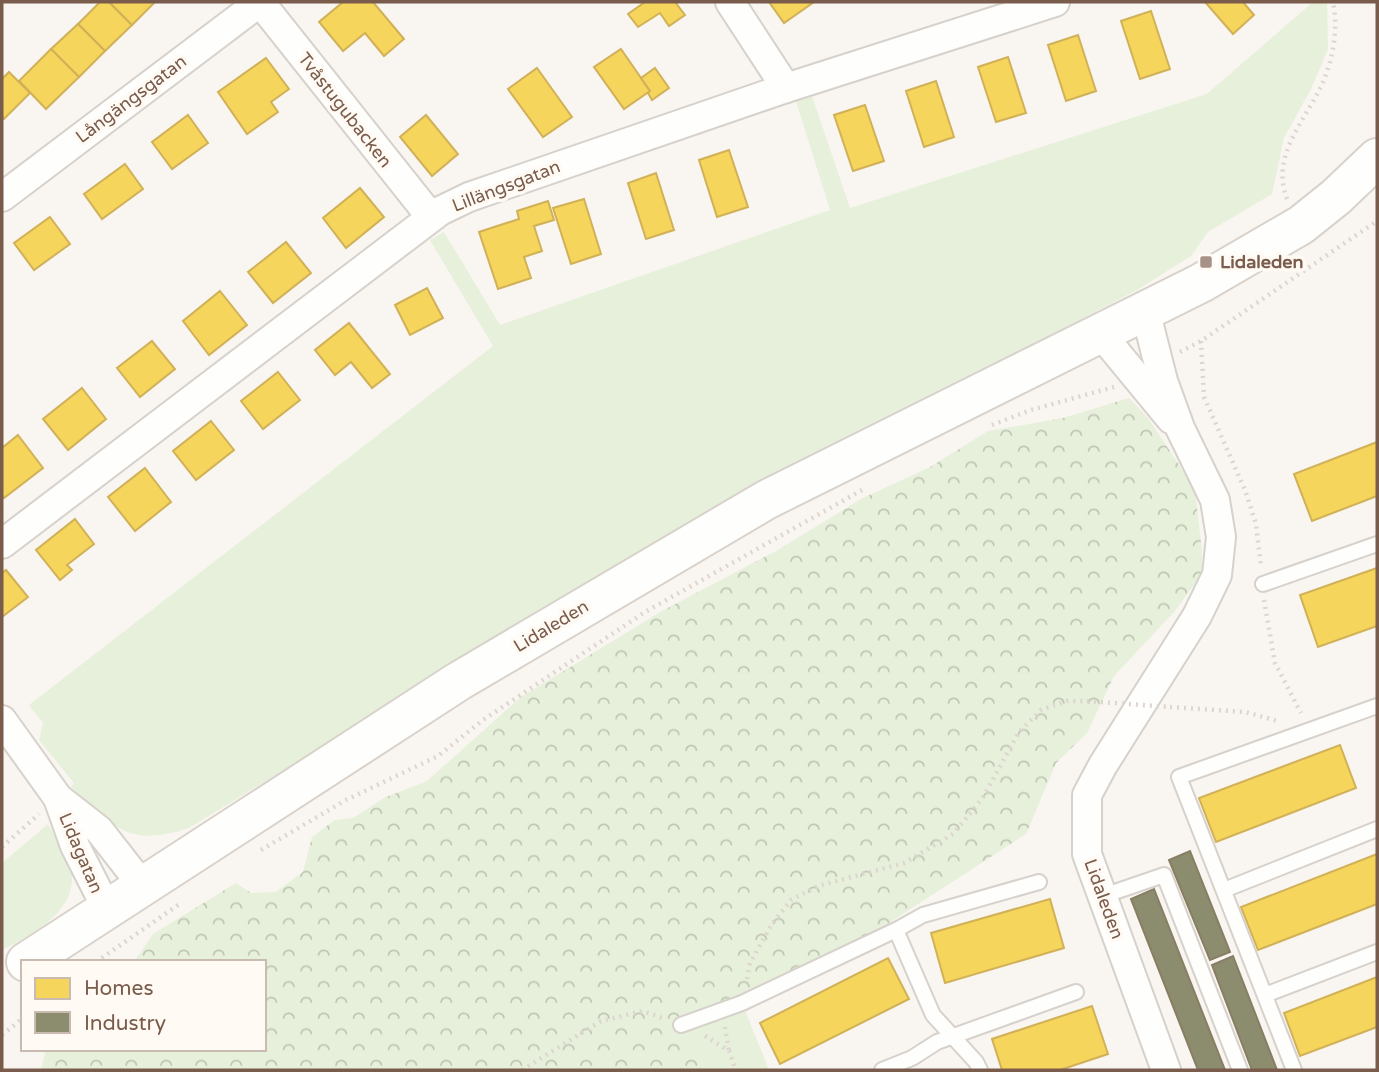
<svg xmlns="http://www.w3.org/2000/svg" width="1379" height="1072" font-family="'Varela Round',sans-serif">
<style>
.grass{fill:#e7f0db}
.forest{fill:url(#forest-crowns)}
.homes{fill:#f6d55c;stroke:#d1b158;stroke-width:2}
.industry{fill:#8c8c6e;stroke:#877e64;stroke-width:2}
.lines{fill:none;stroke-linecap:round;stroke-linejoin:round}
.lane-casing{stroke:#d7d1cb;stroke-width:18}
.street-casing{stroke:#d7d1cb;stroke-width:32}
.secondary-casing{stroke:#d9d2cb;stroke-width:42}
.path{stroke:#dcd5d0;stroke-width:4.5;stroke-dasharray:2 5;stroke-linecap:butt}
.lane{stroke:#fefefd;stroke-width:14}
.street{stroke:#fefefd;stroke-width:28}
.secondary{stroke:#fefefd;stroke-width:38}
.path-bridge{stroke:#dcd5d0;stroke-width:4.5;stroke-dasharray:2 5;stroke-linecap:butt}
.poi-dot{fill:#a69286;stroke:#fffaf3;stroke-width:2.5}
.labels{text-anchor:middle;stroke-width:7;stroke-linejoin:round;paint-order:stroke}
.street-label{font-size:18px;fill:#7a5c4d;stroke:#fffaf3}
.poi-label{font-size:18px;font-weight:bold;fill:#7a5c4d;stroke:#fffaf3;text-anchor:start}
</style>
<defs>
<pattern id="forest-crowns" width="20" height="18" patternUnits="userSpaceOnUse" patternTransform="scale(1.75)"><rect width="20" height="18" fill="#e7f0db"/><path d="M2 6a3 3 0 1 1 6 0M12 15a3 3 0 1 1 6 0" fill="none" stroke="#c0c6b4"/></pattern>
</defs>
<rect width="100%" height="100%" fill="#f9f5f0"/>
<g class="grass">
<path d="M1313,2H1327L1328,49L1311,89L1284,138L1272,194L1208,232L1191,256L1137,290L662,538L189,828C127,848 114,827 71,787L74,783L39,740L43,723L29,705L493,346L430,240L444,232L500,325L830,210L796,101L812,96L850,208L1207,94Z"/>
<path d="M48,824C55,837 68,854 71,868C80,910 32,935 2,950V863Z"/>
<path d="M742,1003L769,1070H706L697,1055L678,1035L681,1025Z"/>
</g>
<path class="forest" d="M1129,398L1148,418L1195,489L1202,551V574L1174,612L1114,676L1087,733L1056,763L1026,834L858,943L755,994L683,1017L678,1035L697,1055L706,1070H41L46,1049H264V962H134L153,934L236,883L251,893L276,892L303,872L312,837L335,820L353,818L384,798L427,781L521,697L662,611L776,551L861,499L930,467L988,431L1063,418Z"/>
<g class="homes">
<path d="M100,2H109L132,25L105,51L78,24Z"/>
<path d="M109,2H155L132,25Z"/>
<path d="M343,2H373L404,39L384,56L365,33L343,51L319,22Z"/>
<path d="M645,2H675L685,15L669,26L660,13L638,27L628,14Z"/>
<path d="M769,2H814L784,23Z"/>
<path d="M1205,2H1243L1254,15L1233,34Z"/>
<path d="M1151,11L1170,69L1140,79L1121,21Z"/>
<path d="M78,24L105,51L79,77L51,49Z"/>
<path d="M1078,35L1096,91L1066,101L1048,45Z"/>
<path d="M51,49L79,77L46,109L19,81Z"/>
<path d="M621,49L650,91L624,109L594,67Z"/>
<path d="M1008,57L1026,113L996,122L978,67Z"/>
<path d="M266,58L289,89L271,102L278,112L247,134L218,92Z"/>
<path d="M537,68L572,117L543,137L508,89Z"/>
<path d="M655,68L669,88L652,100L648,93L650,91L641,78Z"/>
<path d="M9,72L30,93L4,119L2,116V79Z"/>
<path d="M936,81L954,137L924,147L906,91Z"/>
<path d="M865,105L884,161L853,171L834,115Z"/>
<path d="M188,115L208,143L172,169L152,142Z"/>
<path d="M426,115L458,154L432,176L400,137Z"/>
<path d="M729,150L748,207L717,217L699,160Z"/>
<path d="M125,164L143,189L102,219L84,194Z"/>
<path d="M656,173L674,230L646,239L628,183Z"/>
<path d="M360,188L384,217L346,248L323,218Z"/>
<path d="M584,199L601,254L571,264L553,208Z"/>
<path d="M548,201L554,220L534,226L542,251L524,257L531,278L498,289L479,232L519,219L517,211Z"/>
<path d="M50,217L70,244L34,270L14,243Z"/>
<path d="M286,242L311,273L273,303L248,272Z"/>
<path d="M427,288L443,318L410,335L395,305Z"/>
<path d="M220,291L247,325L209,355L183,321Z"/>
<path d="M349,323L390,374L372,388L351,362L335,375L315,350Z"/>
<path d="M152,341L175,369L140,397L117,368Z"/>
<path d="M278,372L300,400L263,429L241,401Z"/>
<path d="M82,388L106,419L68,450L43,419Z"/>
<path d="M211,421L234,450L196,480L173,451Z"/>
<path d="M18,435L43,468L4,498L2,495V448Z"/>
<path d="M1377,442V496L1312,521L1294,474Z"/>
<path d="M145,468L171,502L135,531L108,497Z"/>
<path d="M75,519L94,544L67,565L72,570L60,580L36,550Z"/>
<path d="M1377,568V626L1318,647L1300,595Z"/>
<path d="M6,570L28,597L2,617V573Z"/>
<path d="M1340,745L1356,788L1216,842L1199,798Z"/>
<path d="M1377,854V904L1258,950L1241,907Z"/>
<path d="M1050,899L1064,948L945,983L931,933Z"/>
<path d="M888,958L909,999L780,1064L760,1023Z"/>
<path d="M1377,977V1027L1300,1056L1284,1013Z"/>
<path d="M1092,1006L1108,1054L1060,1070H1002L992,1039Z"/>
</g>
<g class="industry">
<path d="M1190,851L1230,952L1210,960L1169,860Z"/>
<path d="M1154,889L1225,1070H1198L1131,899Z"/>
<path d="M1233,956L1277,1070H1252L1212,965Z"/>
</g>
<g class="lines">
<g class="lane-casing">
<g id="lane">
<path d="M1263,584L1377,544"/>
<path d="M1224,890L1377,829"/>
<path d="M1103,896L1164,875L1240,1070"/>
<path d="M896,930L923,915L1039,882"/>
<path d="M1265,995L1377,952"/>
<path d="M681,1025L742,1003L896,930L933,1015L976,1062L980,1070"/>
<path d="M882,1070L912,1058L937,1042L1076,992"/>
<path d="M1294,1070L1179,777L1377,706"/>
</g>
</g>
<g class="street-casing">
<g id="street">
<path d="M260,2L431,217"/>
<path d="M730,2L786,88"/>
<path d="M2,197L260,2"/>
<path d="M1145,310L1163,381L1180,428L1215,500L1221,537L1217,575L1197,616L1103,765L1087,795V854L1166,1070"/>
<path d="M1101,334L1171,419"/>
<path d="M2,544L440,211L469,197L786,88L1055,2"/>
<path d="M2,720L58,798L99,830L142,885"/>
<path d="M58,798L75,846L106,907"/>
</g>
</g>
<g class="secondary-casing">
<path id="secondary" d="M26,962L459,681L766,500L1201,283L1301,225L1336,197L1377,158"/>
</g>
<g class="path">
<path d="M1287,199C1269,152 1310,117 1325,77C1334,54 1338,27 1333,2"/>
<path d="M1201,341L1204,397L1245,490L1256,524L1261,567"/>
<path d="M1180,352L1201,341L1377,221"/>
<path d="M992,425L1031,410L1114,387"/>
<path d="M1264,600L1275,663L1301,713"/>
<path d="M1170,707L1245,712L1278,721"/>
<path d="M2,847L39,814"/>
<path d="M261,850L346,800L438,756L483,720L645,612L862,490"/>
<path d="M96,962L181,903"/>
<path d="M747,979L750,963L772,924L791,900L818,886L904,863L953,834L982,799L1019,732L1041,710L1067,701H1087"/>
<path d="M725,1027L729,1051"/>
<path d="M2,1035L23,1018"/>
<path d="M705,1036L729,1051L736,1070"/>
<path d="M522,1070L601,1021L643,1011L665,1019"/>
</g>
<use href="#lane" class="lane"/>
<use href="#street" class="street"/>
<use href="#secondary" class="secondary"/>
<path class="path-bridge" d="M1087,701L1170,707"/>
</g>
<rect class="poi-dot" x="1199" y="255" width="14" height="14" rx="3.5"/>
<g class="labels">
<g class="street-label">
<text transform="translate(131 99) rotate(-37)" y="6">Långängsgatan</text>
<text transform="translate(345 110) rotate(52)" y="6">Tvåstugubacken</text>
<text transform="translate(506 186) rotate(-21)" y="6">Lillängsgatan</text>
<text transform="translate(551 626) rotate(-31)" y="6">Lidaleden</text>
<text transform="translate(81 853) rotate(67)" y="6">Lidagatan</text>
<text transform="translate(1104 899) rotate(70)" y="6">Lidaleden</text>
</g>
<g class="poi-label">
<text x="1220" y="268">Lidaleden</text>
</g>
</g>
<rect width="1379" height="1072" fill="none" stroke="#7a5c4d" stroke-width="7"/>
<rect x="21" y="960" width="245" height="91" fill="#fffaf3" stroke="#cabbb1" stroke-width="2"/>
<rect x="35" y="978" width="35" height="21" fill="#f6d55c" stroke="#cabbb1" stroke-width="2"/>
<text x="84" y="995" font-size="21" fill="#7a5c4d">Homes</text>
<rect x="35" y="1012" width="35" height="21" fill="#8c8c6e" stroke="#cabbb1" stroke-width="2"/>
<text x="84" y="1030" font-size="21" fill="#7a5c4d">Industry</text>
</svg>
